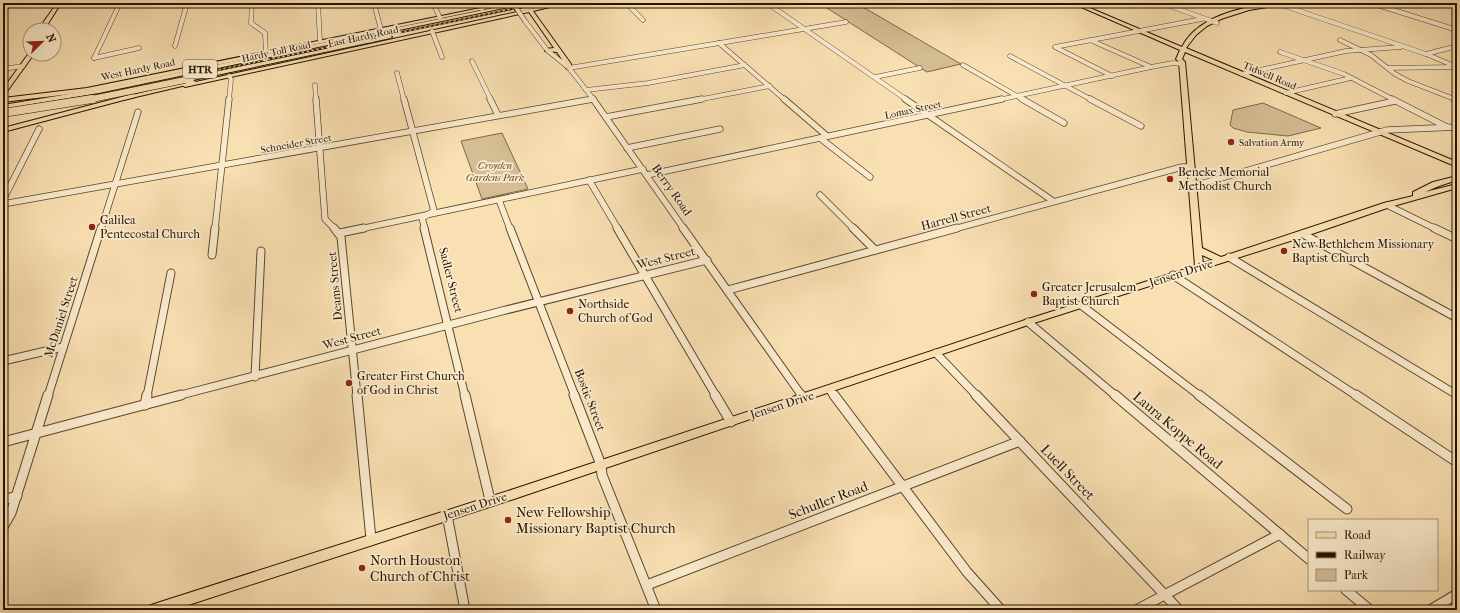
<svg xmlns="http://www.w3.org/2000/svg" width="1460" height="613" font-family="'IM FELL French Canon',serif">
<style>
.green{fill:#d5bd94;stroke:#7d684a}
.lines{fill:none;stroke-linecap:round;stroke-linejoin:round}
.minor-far3-casing{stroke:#5a462c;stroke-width:5}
.minor-far2-casing{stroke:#5a462c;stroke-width:7}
.minor-far1-casing{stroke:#5a462c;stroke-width:9}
.minor-casing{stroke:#5a462c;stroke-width:11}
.major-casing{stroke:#251200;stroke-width:2}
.highway-casing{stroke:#251200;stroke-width:2}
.minor-far3{stroke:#fbebcd;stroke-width:4}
.minor-far2{stroke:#fbebcd;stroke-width:5.5}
.minor-far1{stroke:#fbebcd;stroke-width:7}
.minor{stroke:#fbebcd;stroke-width:9}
.major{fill:#f9e0b2;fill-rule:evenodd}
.highway{fill:#f9e0b2;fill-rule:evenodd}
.rail-casing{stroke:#251200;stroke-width:2}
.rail{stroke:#fbebcd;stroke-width:1;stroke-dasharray:2.5;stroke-linecap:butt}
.minor-bridge-casing{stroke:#5a462c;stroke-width:5;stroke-linecap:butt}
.highway-bridge-far1-casing{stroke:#251200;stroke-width:7;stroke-linecap:butt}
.highway-bridge-casing{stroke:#251200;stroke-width:9;stroke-linecap:butt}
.minor-bridge{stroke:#fbebcd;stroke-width:4}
.highway-bridge-far1{stroke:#f9e0b2;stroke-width:6}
.highway-bridge{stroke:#f9e0b2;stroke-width:8}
.poi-dot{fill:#8f2418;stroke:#fbebcd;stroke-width:1.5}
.labels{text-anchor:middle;stroke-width:3.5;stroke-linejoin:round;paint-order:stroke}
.far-street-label{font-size:10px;fill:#251200;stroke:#fbebcd}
.far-poi-label{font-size:10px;fill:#251200;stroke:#fbebcd;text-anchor:start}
.far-park-label{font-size:10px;font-style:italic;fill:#634e34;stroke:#fbebcd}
.shield{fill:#fbebcd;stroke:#65533e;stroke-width:1}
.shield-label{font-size:11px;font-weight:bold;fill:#251200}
.poi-label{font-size:12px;fill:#251200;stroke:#fbebcd;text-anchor:start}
.street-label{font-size:12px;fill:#251200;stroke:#fbebcd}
.near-street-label{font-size:14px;fill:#251200;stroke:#fbebcd}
.near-poi-label{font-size:14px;fill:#251200;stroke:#fbebcd;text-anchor:start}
</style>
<rect width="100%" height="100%" fill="#f9e0b2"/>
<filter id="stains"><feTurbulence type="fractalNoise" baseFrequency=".005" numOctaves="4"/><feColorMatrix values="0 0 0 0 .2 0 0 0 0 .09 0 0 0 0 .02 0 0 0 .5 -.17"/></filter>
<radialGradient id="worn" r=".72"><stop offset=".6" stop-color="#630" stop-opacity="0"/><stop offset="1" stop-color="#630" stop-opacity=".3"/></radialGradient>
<g class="green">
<path d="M819,3H856L961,64L927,72Z"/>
<path d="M1263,103L1321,128L1288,136L1247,132L1233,128L1230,125L1233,110Z"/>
<path d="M502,133L528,189L482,199L461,141Z"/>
</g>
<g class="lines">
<g class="minor-far3-casing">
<g id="minor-far3">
<path d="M252,3L251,23L265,33L266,53"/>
<path d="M318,3L320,41"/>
<path d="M374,3L381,30"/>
<path d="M433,3L440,18"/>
<path d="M479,3L482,9"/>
<path d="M626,3L643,20"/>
<path d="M767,3L907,100"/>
<path d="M1162,3L1217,23"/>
<path d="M1276,3L1426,54L1457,67"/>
<path d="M1371,3L1457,30"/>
<path d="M525,21L547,50L569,68L594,100"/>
<path d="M432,31L442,57"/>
<path d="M1090,40L1151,67"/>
<path d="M1340,40L1371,55L1395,74L1408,81L1457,100"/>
<path d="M719,43L785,100"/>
<path d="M175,46L187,3"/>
<path d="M1280,52L1344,74L1394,100"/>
<path d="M1426,54L1457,46"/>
<path d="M1010,56L1092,100"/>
<path d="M94,58L120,3"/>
<path d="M94,58L139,48"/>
<path d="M472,61L491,100"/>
<path d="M963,65L1024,100"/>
<path d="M569,68L846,22"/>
<path d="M1388,68L1454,67"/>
<path d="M3,69L23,66"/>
<path d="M397,73L404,100"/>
<path d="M1242,74L1346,51L1401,47"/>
<path d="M1112,76L1055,47L1202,19"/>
<path d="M875,77L920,68"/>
<path d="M315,85L316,100"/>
<path d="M586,90L648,83L745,65"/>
<path d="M1286,93L1351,78"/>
<path d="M229,100L231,79L229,76"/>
<path d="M588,100L593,99"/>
<path d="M697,100L770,86"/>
<path d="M998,100L1151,67L1173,63L1182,64"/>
</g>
</g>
<g class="minor-far2-casing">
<g id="minor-far2">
<path d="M316,99L325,219L335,229"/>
<path d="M404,99L434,211L422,218L425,229"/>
<path d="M490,99L498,115"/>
<path d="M593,99L684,229"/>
<path d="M784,99L827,136"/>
<path d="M905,99L1053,201"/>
<path d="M1022,99L1064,123"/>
<path d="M1090,99L1141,126"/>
<path d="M1392,99L1447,127"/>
<path d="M1454,99L1457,100"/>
<path d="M1335,114L1395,101"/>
<path d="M606,117L702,99"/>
<path d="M820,138L870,177"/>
<path d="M627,148L720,129"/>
<path d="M647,175L1002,99"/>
<path d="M589,180L618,229"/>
<path d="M1192,184L1204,183L1387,130L1457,127"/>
<path d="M820,195L854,229"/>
<path d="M3,200L39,129"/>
<path d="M499,200L510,229"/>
<path d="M3,204L593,99"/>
<path d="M1387,205L1436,229"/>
<path d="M101,229L138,112"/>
<path d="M215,229L229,99"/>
<path d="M360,229L643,169"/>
<path d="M954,229L1182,167H1190"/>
</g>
</g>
<g class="minor-far1-casing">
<g id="minor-far1">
<path d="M334,228L341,237L357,396"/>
<path d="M424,228L465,396"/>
<path d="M510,228L575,396"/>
<path d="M617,228L716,396"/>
<path d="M683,228L802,396"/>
<path d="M853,228L875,250"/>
<path d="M1434,228L1457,239"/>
<path d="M340,233L364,228"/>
<path d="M1303,234L1457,318"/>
<path d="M212,255L215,228"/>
<path d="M1229,257L1457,395"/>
<path d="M1173,275L1357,396"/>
<path d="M728,290L957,228"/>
<path d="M1081,305L1200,396"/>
<path d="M1028,322L1116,396"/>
<path d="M936,353L977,396"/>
<path d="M3,361L63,347"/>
<path d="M255,377L261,251"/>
<path d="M829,389L834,396"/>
<path d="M48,396L101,228"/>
<path d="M147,396L171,273"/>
<path d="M177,396L502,311L707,260"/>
</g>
</g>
<g class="minor-casing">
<g id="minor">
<path d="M357,395L371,539"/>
<path d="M465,395L490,500"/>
<path d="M574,395L601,465L602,475L656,610"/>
<path d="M715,395L731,422"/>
<path d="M801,395L803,398"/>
<path d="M834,395L967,572L1001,610"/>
<path d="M976,395L1179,610"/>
<path d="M1115,395L1309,559"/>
<path d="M1199,395L1347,509"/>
<path d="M1356,395L1457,462"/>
<path d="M145,405L147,395"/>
<path d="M3,442L181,395"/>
<path d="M3,500L17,496"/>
<path d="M447,515L465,610"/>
<path d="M3,527L11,513L48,395"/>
<path d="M647,585L1020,441"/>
<path d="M1346,590L1370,610"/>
<path d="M1136,610L1280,534"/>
<path d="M1430,610L1457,594"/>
</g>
</g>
<g class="major-casing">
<g id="major">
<path d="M27,3H43L3,8V6Z"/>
<path d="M57,3H61L44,30H38Z"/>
<path d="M505,3H514L87,92L3,102V98L87,88Z"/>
<path d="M558,3H567L533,11L571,64L572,68L569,70L566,68L565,64L557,52L545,51V49L554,48L529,12L185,87L182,85Z"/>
<path d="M1072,3H1078L1182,47C1200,11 1259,3 1293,3L1249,10L1221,19L1207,26L1196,35L1186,48L1457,162V167L1455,166L1185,52L1182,59L1185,62L1202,248L1221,257L1384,203L1413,196V192L1433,182L1457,176V180L1439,186L1425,192L1457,184V188L1390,207L1306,236L1031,324L514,499L173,610H147L149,606L154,604L514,489L1025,320L1195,266L1179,62L1176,59L1180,50ZM1202,255L1213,260L1203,263Z"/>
<path d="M29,53L34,54L5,94L3,95V89Z"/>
<path d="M133,94L135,95V97L3,132V128Z"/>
</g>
</g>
<g class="highway-casing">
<g id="highway">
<path d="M517,3H528L99,93L3,109V105L99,89Z"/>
<path d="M545,3H556L518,12L515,10Z"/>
<path d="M389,35L392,37L391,38L193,80L196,82L195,83L123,100L120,98L185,82L182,80L185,78Z"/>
</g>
</g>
<use href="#minor-far3" class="minor-far3"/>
<use href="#minor-far2" class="minor-far2"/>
<use href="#minor-far1" class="minor-far1"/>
<use href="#minor" class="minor"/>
<use href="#major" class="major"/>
<use href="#highway" class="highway"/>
<g class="rail-casing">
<path id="rail" d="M3,115L541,3"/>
</g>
<use href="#rail" class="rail"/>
<g class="minor-bridge-casing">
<path id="minor-bridge" d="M513,3L525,21"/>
</g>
<g class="highway-bridge-far1-casing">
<path id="highway-bridge-far1" d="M87,100L185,80"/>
</g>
<g class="highway-bridge-casing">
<path id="highway-bridge" d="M3,113L92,99"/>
</g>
<use href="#minor-bridge" class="minor-bridge"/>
<use href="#highway-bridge-far1" class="highway-bridge-far1"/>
<use href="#highway-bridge" class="highway-bridge"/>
</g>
<g class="poi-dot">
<circle cx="1231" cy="142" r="4"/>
<circle cx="1170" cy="179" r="4"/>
<circle cx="92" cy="227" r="4"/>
<circle cx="1284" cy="251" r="4"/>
<circle cx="1034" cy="294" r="4"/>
<circle cx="570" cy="311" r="4"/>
<circle cx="349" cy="383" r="4"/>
<circle cx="508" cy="520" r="4"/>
<circle cx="362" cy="568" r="4"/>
</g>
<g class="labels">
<g class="far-street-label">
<text transform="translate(363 36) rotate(-12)" y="4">East Hardy Road</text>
<text transform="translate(276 51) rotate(-12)" y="4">Hardy Toll Road</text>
<text transform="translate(138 69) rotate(-12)" y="4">West Hardy Road</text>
<text transform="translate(1270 75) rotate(23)" y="4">Tidwell Road</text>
<text transform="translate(913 109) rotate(-12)" y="4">Lomax Street</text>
<text transform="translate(296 143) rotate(-10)" y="4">Schneider Street</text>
</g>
<g class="far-poi-label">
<text x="1239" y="146">Salvation Army</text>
</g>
<g class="far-park-label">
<text x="495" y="169">Croyden<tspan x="495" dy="12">Gardens Park</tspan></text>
</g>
<rect class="shield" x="183" y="60" width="34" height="18" rx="3"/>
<g class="shield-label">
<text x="200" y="73">HTR</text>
</g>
<g class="poi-label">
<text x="1178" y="176">Beneke Memorial<tspan x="1178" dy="14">Methodist Church</tspan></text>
<text x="100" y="224">Galilea<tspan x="100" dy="14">Pentecostal Church</tspan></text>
<text x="1292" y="248">New Bethlehem Missionary<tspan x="1292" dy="14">Baptist Church</tspan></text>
<text x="1042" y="291">Greater Jerusalem<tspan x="1042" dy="14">Baptist Church</tspan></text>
<text x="578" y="308">Northside<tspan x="578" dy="14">Church of God</tspan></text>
<text x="357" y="380">Greater First Church<tspan x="357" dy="14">of God in Christ</tspan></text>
</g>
<g class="street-label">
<text transform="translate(672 190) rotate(55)" y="4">Berry Road</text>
<text transform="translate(956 217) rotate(-15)" y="4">Harrell Street</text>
<text transform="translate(666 258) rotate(-14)" y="4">West Street</text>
<text transform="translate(1181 273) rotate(-18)" y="4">Jensen Drive</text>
<text transform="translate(451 280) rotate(76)" y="4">Sadler Street</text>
<text transform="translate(335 286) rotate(-95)" y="4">Deams Street</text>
<text transform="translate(61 317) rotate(-72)" y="4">McDaniel Street</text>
<text transform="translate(352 338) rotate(-15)" y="4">West Street</text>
<text transform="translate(590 400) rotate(69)" y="4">Bostic Street</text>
<text transform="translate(782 405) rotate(-18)" y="4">Jensen Drive</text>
<text transform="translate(475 506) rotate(-18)" y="4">Jensen Drive</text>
</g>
<g class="near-street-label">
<text transform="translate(1178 430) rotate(40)" y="5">Laura Koppe Road</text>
<text transform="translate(1068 472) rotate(46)" y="5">Luell Street</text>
<text transform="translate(828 500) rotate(-21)" y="5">Schuller Road</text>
</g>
<g class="near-poi-label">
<text x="516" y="517">New Fellowship<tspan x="516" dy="16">Missionary Baptist Church</tspan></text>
<text x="370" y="565">North Houston<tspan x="370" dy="16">Church of Christ</tspan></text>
</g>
</g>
<rect width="1460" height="613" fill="none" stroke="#f9e0b2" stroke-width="16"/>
<rect x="4" y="4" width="1452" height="605" fill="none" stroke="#251200" stroke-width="2"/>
<rect x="8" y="8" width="1444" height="597" fill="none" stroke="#251200"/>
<rect x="1308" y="519" width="130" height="72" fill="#fbebcd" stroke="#a5947b"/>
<rect x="1316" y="532" width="20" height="6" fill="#f9e0b2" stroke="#a5947b"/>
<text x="1344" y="539" font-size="12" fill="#251200">Road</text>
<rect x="1316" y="552" width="20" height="6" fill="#251200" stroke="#a5947b"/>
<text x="1344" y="559" font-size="12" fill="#251200">Railway</text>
<rect x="1316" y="569" width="20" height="12" fill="#d5bd94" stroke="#a5947b"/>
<text x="1344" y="579" font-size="12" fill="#251200">Park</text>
<g transform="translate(42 42) rotate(67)"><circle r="19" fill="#fbebcd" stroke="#a5947b"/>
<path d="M0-3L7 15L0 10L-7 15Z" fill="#8f2418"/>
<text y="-6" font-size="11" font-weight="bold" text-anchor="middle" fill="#251200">N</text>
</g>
<rect width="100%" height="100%" filter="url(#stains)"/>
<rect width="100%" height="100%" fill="url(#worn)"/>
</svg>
